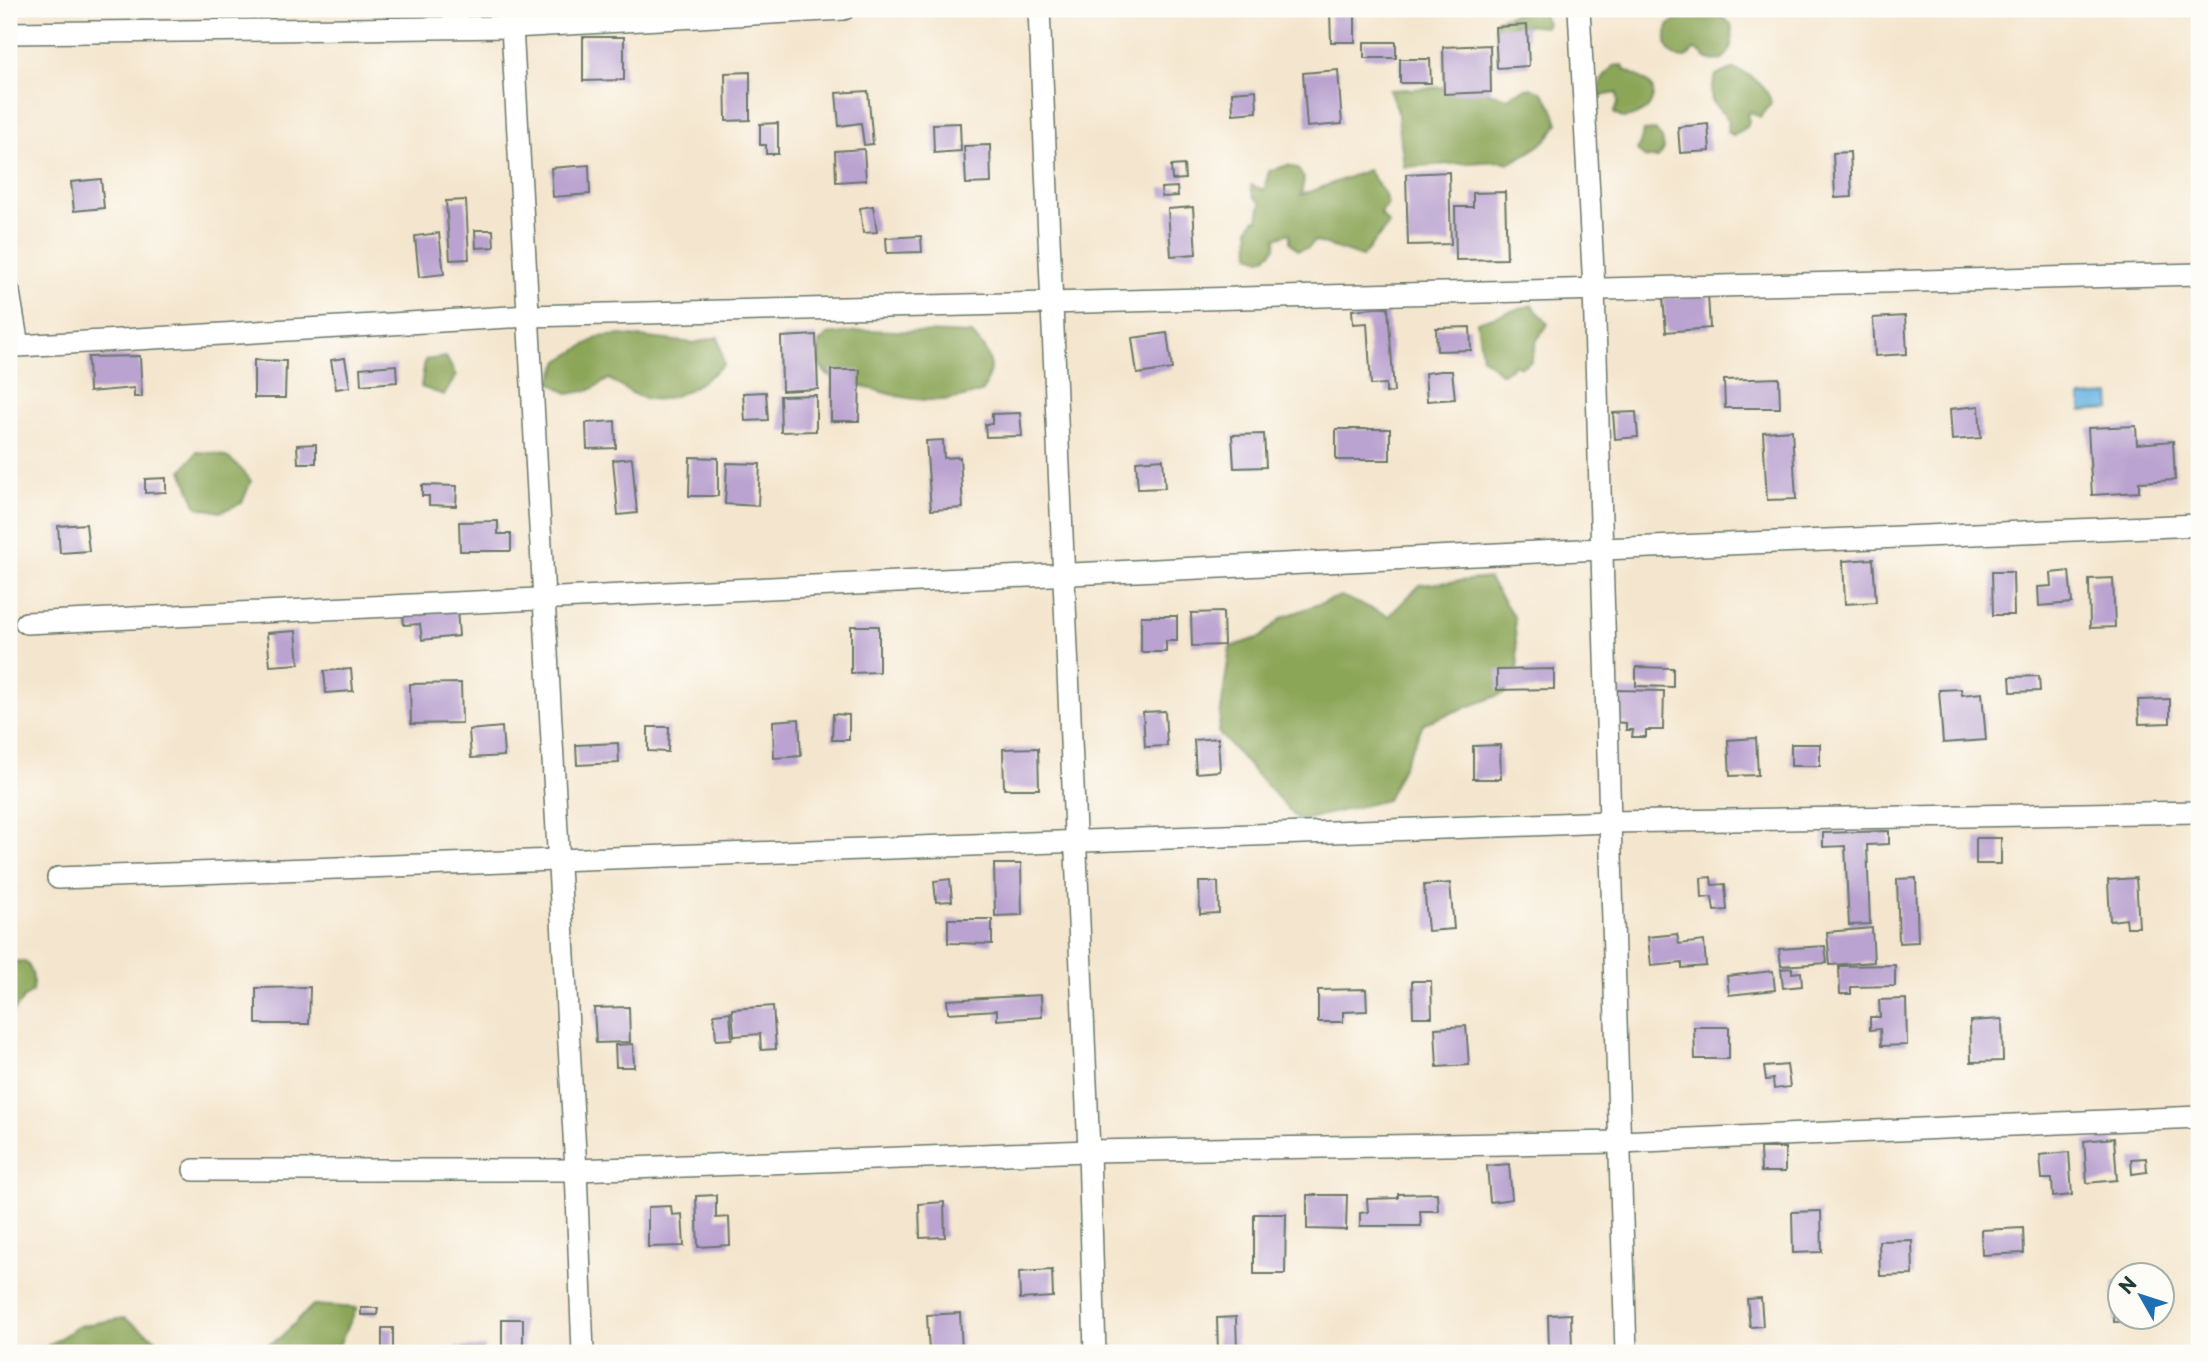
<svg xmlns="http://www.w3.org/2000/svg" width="2208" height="1362" font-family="'Playpen Sans',sans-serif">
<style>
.forest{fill:#8ca658;stroke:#567246;stroke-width:2}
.water{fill:#6bb4e3;stroke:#45788c;stroke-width:2}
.building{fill:#baa3d0}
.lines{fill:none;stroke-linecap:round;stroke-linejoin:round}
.street-casing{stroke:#6a786a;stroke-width:24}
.street{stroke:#fff;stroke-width:21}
</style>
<rect width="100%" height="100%" fill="#fdfcf7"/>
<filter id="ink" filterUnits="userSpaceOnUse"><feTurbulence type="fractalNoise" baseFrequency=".0143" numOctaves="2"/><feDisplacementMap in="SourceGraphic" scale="14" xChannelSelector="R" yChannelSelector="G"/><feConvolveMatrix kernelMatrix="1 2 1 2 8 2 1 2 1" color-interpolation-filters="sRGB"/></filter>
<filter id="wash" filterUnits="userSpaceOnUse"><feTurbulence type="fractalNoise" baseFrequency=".00686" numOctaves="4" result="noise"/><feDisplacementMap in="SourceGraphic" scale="28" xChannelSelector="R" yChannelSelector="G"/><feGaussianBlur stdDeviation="1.57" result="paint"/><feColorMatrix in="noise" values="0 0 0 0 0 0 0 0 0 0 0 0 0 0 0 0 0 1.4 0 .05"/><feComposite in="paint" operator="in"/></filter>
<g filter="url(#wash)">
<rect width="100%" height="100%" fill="#f4e6ce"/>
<g class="forest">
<path d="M1528,9L1542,13L1547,23L1545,27L1513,24L1500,32L1495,30L1497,19Z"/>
<path d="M1693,12L1716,13L1731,24C1736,39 1730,67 1708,59C1701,56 1701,51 1694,50L1686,58C1666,58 1663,43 1668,26L1677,18Z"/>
<path d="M1622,65L1625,70C1643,79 1664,85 1647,109C1636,115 1624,123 1614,113L1618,103L1617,93L1600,96L1598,90L1602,80L1613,66Z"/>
<path d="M1733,69C1748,72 1770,88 1771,104L1760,117L1751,112L1747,115L1749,121L1747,127L1733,135L1727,132L1729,121C1714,100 1705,107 1716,75Z"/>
<path d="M1468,86L1508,98C1539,75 1549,97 1558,123C1548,144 1529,152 1510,163L1500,161L1404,167L1397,108L1389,90Z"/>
<path d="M1655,130L1662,138L1664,149L1658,158H1646L1637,151L1644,131Z"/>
<path d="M1288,165L1298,169L1304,179L1301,195L1368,170L1384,193L1388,204L1380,213L1389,224L1362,257L1315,241L1308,248L1298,250L1290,242V233L1276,238C1278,249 1270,255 1261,259L1250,255L1249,228L1255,219L1258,220L1261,203L1253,196L1251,185L1264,190L1269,171Z"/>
<path d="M1532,305L1548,324L1537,340L1531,361L1521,367L1513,364L1511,369L1501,373L1482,357L1477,322C1495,317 1512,310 1532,305Z"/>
<path d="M869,330L972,334C992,357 995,362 983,391C927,413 881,391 827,375L819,364V343L827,335Z"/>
<path d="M621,335L694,343L718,337L724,364C705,381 676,403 649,399C636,398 620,385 609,379L590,390L569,394L550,382L559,361L599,337Z"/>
<path d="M446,357L456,376L444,395L421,387L425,360Z"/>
<path d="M197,452C225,452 233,458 251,481L242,503L220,512L197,507L182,471Z"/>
<path d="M1488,578L1514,617L1518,665L1505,693L1424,723L1387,800L1299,821L1218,732L1230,647L1261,637L1283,617L1341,596L1389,616L1420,585Z"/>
<path d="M25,961C34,972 34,979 32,992L24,998L9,1017V962Z"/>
<path d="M313,1305L357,1308L335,1353H255L281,1337Z"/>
<path d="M124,1318L177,1353H41V1350L79,1326Z"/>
</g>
<path class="water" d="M2110,395L2111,409L2081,411V397Z"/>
<g id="blocks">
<g class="building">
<path d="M1355,12V42H1331L1330,13Z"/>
<path d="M1527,25L1529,66L1497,68L1495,27Z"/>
<path d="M583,37H624V80L583,81Z"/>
<rect x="1364" y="42" width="32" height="16"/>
<path d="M1490,45L1491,92L1444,94L1443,47Z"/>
<path d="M1400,59H1430L1431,83H1400Z"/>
<path d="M1338,70L1342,124L1307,127L1303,73Z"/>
<path d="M750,72V120L726,121L725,73Z"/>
<path d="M1256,90L1257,112L1233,114L1232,92Z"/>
<path d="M868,91L873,144L864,145L861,123L839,126L836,93Z"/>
<path d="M778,123V154H766V145H760V124Z"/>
<path d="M960,123L961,151L934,153L933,124Z"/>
<path d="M1708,124L1710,151L1680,153L1678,127Z"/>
<path d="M990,145L991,183L966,184L964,146Z"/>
<path d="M864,149L866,180L836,182L835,151Z"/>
<path d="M1850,152L1852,197L1835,198L1833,153Z"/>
<path d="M589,165L590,194L553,197L551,168Z"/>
<path d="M1184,165L1185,179L1172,180L1171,166Z"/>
<path d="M1449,172L1451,244L1408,245L1406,174Z"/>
<path d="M101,179L104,208L74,211L71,182Z"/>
<path d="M1177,187L1178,196L1162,197L1161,188Z"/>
<path d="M1505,192L1507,259L1456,260L1455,207H1473V193Z"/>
<path d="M466,200L469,259L450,260L446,201Z"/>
<path d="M873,206L877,232L863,233L860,208Z"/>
<path d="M1193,207L1196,254L1171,256L1168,209Z"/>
<path d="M475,230H493L494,247L476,248Z"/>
<path d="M439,233L444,274L419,277L415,236Z"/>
<path d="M921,236L922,252L887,253L886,238Z"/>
<path d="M1708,295L1710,328L1666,332L1663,298Z"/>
<path d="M1388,307L1394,392L1386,393V384L1371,385L1367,323L1353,324L1352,310Z"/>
<path d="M1905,316L1907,354L1875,356L1873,318Z"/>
<path d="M1470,327L1471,350L1437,351L1436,328Z"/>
<path d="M1167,333L1172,369L1137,374L1132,338Z"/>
<path d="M816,335L818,389L782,391L781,337Z"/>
<path d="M140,356L142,397H134V388L89,392L88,357Z"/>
<path d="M345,358L350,387L336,389L331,360Z"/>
<path d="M254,360L286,361L285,398H254Z"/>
<path d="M396,365L397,382L361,385L360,368Z"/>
<path d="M831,370H860L859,421H831Z"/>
<path d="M1441,371H1452L1455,399L1427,401L1425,373Z"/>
<path d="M1779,378L1780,408H1725L1724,380Z"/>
<path d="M766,392L768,420L745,421L743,393Z"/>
<path d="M816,395V431L781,432L780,396Z"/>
<path d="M1979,406L1981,438L1952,440L1950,409Z"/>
<path d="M1636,412L1638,437L1615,439L1613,413Z"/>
<path d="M1020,413L1022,436L986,437L985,424H992V414Z"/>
<path d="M615,421L616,448L587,449L586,423Z"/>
<path d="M2136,426L2137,444L2173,441L2175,480L2139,482V492L2092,495L2088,428Z"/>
<rect x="1336" y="429" width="54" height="31"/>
<path d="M1792,430L1796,499L1767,500L1763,432Z"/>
<path d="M1264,434L1266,467L1234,468L1232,435Z"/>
<path d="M943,440L944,458L960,457L963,508L931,510L926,441Z"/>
<path d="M316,444V463H298L297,445Z"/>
<path d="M690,457L718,458V496H689Z"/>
<path d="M632,458L637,513L618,515L613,460Z"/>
<path d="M1163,459L1165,488L1138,489L1136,461Z"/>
<path d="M727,463L760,464L758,506L725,504Z"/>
<path d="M166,478V492L145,493V479Z"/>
<path d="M422,485L457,486L456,506L429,505V496H422Z"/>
<path d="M498,521V534H511V551H460L459,522Z"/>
<path d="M86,524L89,551L60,553L58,526Z"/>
<path d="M1873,559L1876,602L1845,604L1843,561Z"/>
<path d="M2069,571L2072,603L2039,606L2038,587L2052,586L2051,573Z"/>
<path d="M1992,572H2013L2014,615H1993Z"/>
<path d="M2113,578L2115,627L2090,628L2089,579Z"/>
<path d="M457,609L459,636L422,640L420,624L404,625L403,613Z"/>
<path d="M1223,612L1224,645L1192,646L1191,613Z"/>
<path d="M1141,616H1177V641H1166V652H1141Z"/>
<path d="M851,626H879V672L851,673Z"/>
<path d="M296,631L299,664L270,666L267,633Z"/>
<path d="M1636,667L1673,668V687L1636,686Z"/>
<path d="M351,669L353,691L326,693L324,671Z"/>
<path d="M1554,669V689L1497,690V670Z"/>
<path d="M2039,676L2040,691L2011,692L2010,677Z"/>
<path d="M461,683L462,723L411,724L410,684Z"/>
<path d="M1961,689L1962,695L1982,693L1986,740L1943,743L1939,690Z"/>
<path d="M1615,690L1664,691L1663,730H1646V737H1632L1633,730H1626V723L1614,722Z"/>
<path d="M2170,699V723L2139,724L2138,700Z"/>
<path d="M1165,711L1167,746L1145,747L1143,712Z"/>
<path d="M833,714L849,715V740H832Z"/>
<path d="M799,719L801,756L774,758L773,721Z"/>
<path d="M502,727L504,756L471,758L469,730Z"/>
<path d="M648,727H669L668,752L648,751Z"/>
<path d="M1218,738L1220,771L1196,773L1194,740Z"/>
<path d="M1756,738L1758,775L1730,776L1728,740Z"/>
<path d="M618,743L619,763L577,765L576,745Z"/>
<rect x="1791" y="744" width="29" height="22"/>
<path d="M1500,745L1501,779H1473V746Z"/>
<path d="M1038,748L1039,789H1004L1003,749Z"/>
<path d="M1889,831V844L1867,845L1870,924L1849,925L1845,846L1823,847V833Z"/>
<rect x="1976" y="838" width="25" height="26"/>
<path d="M994,864H1021L1022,915L995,916Z"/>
<path d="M1711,877L1712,885L1725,884L1727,910L1714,911L1712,897L1702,898L1701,878Z"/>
<path d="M1916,878L1918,942L1899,943L1897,879Z"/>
<path d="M2136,878L2139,927H2127L2126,919L2110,921L2108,880Z"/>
<path d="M950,879L952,901L936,902L934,881Z"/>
<path d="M1199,882H1218L1219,913L1200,914Z"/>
<path d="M1450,883L1454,929L1428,931L1424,885Z"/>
<path d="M948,919H992V944L948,943Z"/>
<path d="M1872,928L1874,962L1830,965L1827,932Z"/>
<path d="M1677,934L1679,944L1704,941L1706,966L1682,968V963L1651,966L1648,937Z"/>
<path d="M1825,946L1827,963L1781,966L1779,949Z"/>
<path d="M1895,965V986L1851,987V994H1840L1839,966Z"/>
<path d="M1792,968V973L1801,972L1802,986L1783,988L1781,969Z"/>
<path d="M1773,971L1775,990L1729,995L1727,976Z"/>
<path d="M1412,981H1431L1432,1017H1413Z"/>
<path d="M310,987L309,1024H256V988Z"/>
<path d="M1366,989L1367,1011L1343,1012V1022H1318V990Z"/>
<path d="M1041,995L1042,1017L997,1020V1010L948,1013L947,1000Z"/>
<path d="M1906,999L1907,1045L1881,1046L1880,1029L1870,1030V1017H1880L1879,1000Z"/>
<path d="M773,1006L776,1049L761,1050L760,1034L734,1036L732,1009Z"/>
<path d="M629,1007L630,1042L596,1043L594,1008Z"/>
<path d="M730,1012L732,1039L716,1040L714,1014Z"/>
<path d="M2002,1019L2003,1061L1971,1062L1970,1021Z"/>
<path d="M1466,1026L1469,1065L1437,1067L1435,1028Z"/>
<path d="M1694,1027H1729V1059H1695Z"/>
<path d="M633,1044L634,1067H616L615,1045Z"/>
<path d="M1787,1065L1790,1087L1774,1089L1773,1079L1766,1080L1764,1067Z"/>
<path d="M2114,1138L2117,1180L2087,1183L2084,1141Z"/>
<path d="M1760,1148H1785V1172H1761Z"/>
<path d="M2069,1152L2072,1195L2053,1197L2052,1179H2042L2040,1155Z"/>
<path d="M2146,1158L2147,1172L2132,1174L2131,1159Z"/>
<path d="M1509,1164L1512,1199L1490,1202L1487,1166Z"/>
<path d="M1437,1193L1438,1211H1420L1421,1226H1360V1213L1368,1212L1367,1199L1398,1198V1194Z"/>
<path d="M716,1195V1218L729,1217L730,1245L698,1247L696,1196Z"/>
<path d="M1307,1195H1347L1346,1230L1307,1229Z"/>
<path d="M944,1202L945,1237L920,1238L919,1204Z"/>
<path d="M671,1206L672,1215L682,1214L684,1246L648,1247V1207Z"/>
<path d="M1821,1211L1822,1252L1793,1253L1792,1212Z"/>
<path d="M1254,1214H1286L1285,1274H1254Z"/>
<path d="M2023,1228L2024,1253L1982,1255L1981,1230Z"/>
<path d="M1912,1240L1913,1275L1880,1276L1879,1241Z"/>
<path d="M1052,1270L1053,1297L1020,1299L1019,1272Z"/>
<path d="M2113,1280H2120V1316H2142V1321L2114,1322Z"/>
<path d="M1761,1298L1763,1326L1750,1327L1747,1299Z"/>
<path d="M361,1308H378L377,1315H361Z"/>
<path d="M960,1313L962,1351L929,1353L927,1315Z"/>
<path d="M1571,1314L1572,1350L1549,1351L1548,1315Z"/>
<path d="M1236,1317L1237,1351L1218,1352L1217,1318Z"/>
<rect x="502" y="1319" width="21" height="34"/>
<rect x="382" y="1328" width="11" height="25"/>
<rect x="455" y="1347" width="30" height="6"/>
</g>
</g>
</g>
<g filter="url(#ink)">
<use href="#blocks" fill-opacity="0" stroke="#6a786a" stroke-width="2"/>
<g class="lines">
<g class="street-casing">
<g id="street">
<path d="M511,9L576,1170L583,1353"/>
<path d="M1039,9L1089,1151L1095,1353"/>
<path d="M1579,9L1594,289L1626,1353"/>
<path d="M9,33L512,27L844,9"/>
<path d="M9,292L18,346L528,316L2199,274"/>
<path d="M26,623L1602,549L2199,525"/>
<path d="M58,878L1610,822L2199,812"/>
<path d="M194,1170H576L1089,1151L1620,1142L2199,1117"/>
</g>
</g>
<use href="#street" class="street"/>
</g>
</g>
<rect width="2208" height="1362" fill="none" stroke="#fdfcf7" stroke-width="35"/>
<g transform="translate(2141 1296) rotate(309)"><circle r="33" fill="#fdfcf7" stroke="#a4b0a9" stroke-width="2"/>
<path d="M0-5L12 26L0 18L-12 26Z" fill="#1f6fb2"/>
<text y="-10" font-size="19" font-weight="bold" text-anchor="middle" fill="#1f3d34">N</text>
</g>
</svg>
